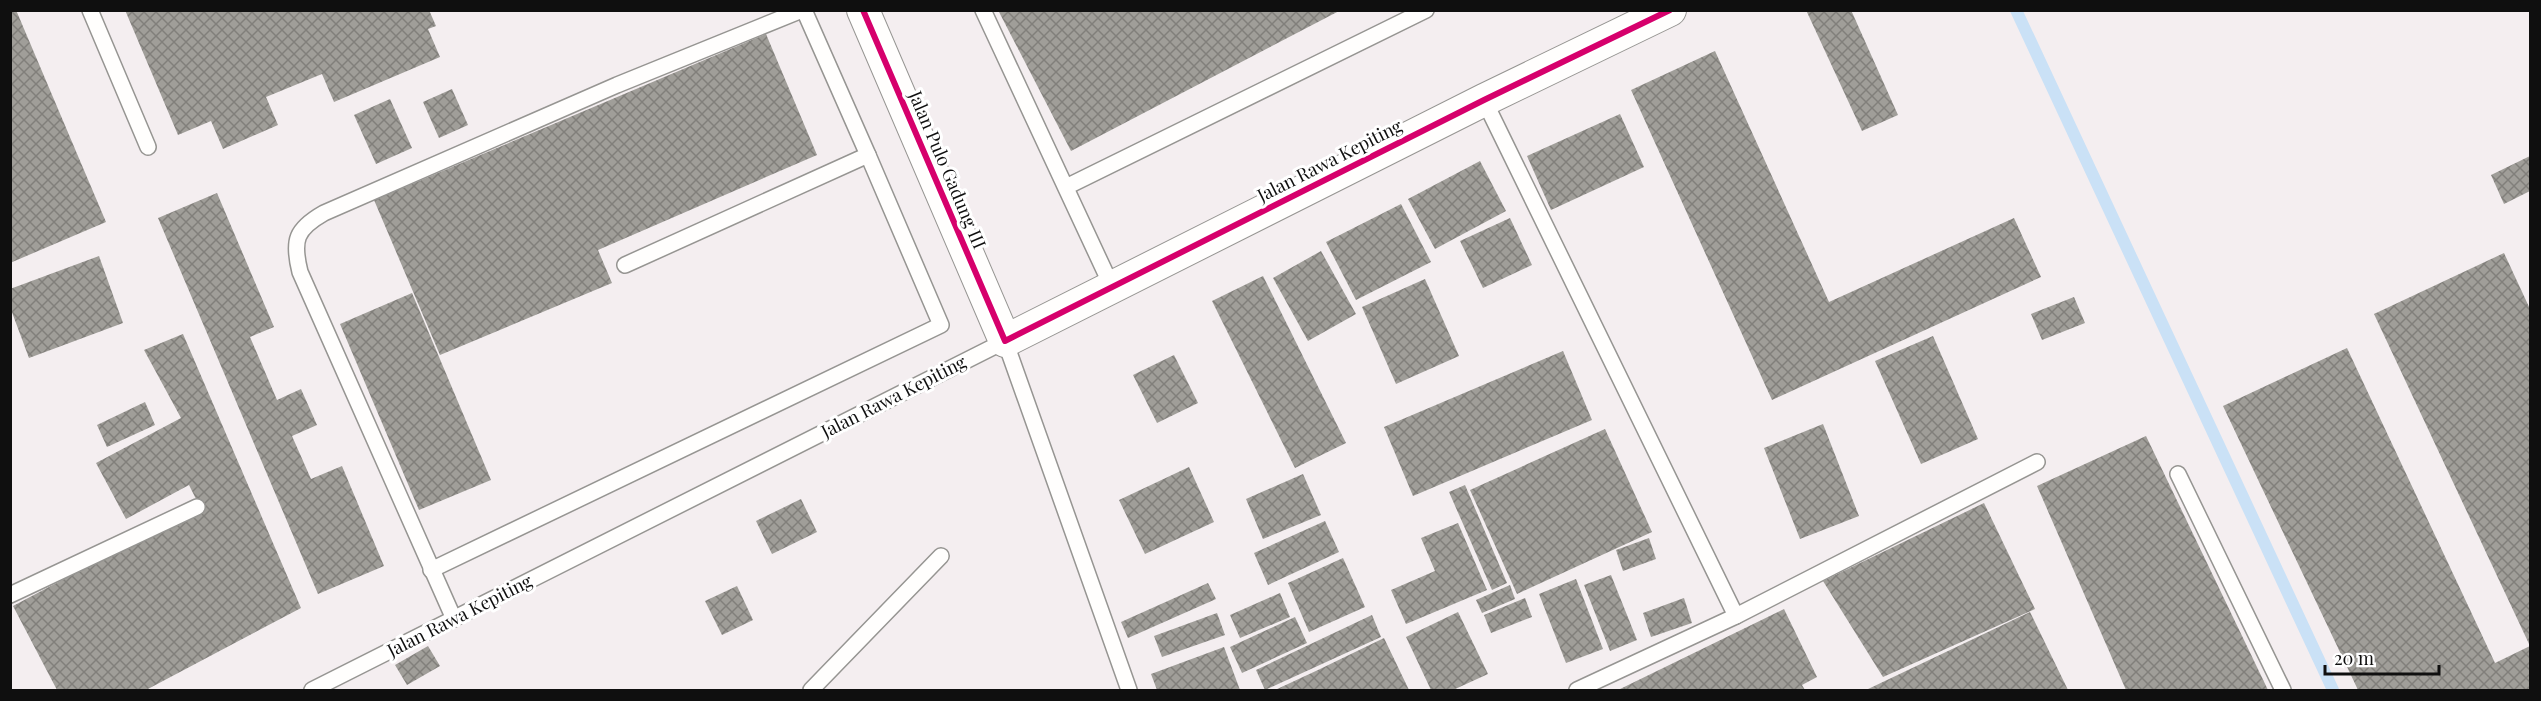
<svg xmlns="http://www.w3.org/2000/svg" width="2541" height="701" font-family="'Playfair Display',serif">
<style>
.industrial{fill:#f4eef0}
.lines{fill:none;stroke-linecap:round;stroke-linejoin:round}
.stream{stroke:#cae1f6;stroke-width:12}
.building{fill:url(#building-cross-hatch)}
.lane-casing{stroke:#969592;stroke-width:18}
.street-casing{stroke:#969592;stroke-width:34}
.lane{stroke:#fffefd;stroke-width:15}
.street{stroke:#fffefd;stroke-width:32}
.cycleway-casing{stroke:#fff;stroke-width:10}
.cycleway{stroke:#d6006c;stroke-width:6}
.labels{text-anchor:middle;stroke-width:6;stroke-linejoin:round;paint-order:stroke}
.street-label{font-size:18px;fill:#0f0f0f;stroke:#fff}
</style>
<defs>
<pattern id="building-cross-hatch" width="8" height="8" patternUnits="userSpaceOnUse" patternTransform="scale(1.5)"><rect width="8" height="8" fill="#a09e99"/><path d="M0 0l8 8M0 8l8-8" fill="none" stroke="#817f7b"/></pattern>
</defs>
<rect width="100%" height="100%" fill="#fcfbf4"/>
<path class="industrial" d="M10,11H2530V690H11Z"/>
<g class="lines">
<path class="stream" d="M2016,10L2333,690"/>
</g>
<g class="building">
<path d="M10,10H16L106,222L10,263Z"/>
<path d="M125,10H429L436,26L428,29L440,57L334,102L322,74L266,97L278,125L223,149L211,121L178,135Z"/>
<path d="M998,10H1341L1071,151Z"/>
<path d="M1806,10H1851L1898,115L1862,131Z"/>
<path d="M766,34L817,155L598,250L612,283L440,355L374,200Z"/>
<path d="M1715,51L1829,302L2014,218L2041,277L1772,400L1631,90Z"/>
<path d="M452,89L468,125L439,138L423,102Z"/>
<path d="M390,99L412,148L376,164L354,115Z"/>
<path d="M1620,114L1644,167L1551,210L1527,156Z"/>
<path d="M2530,156V191L2504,204L2491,175Z"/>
<path d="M1480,161L1506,211L1435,249L1408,199Z"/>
<path d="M217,193L274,327L250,337L277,400L301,389L317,425L292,436L311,479L342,466L384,566L318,594L158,218Z"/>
<path d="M1401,204L1431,262L1356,300L1326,242Z"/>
<path d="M1510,218L1532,265L1483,288L1460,241Z"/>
<path d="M1321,251L1356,314L1308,341L1273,278Z"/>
<path d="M2504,253L2530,309V646L2374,314Z"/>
<path d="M99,256L123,323L29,358L10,307V289Z"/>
<path d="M1263,276L1346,443L1295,468L1212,301Z"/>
<path d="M1425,279L1459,356L1396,384L1362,307Z"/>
<path d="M412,293L491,480L419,510L340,324Z"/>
<path d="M2074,297L2085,323L2042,340L2031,314Z"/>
<path d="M183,334L301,608L146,690H57L13,606L200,507L189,485L126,519L96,463L181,418L144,350Z"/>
<path d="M1933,336L1978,439L1921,464L1875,361Z"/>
<path d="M2347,348L2495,663L2530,646V690H2358L2223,406Z"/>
<path d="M1563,351L1592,420L1413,496L1384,427Z"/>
<path d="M1174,355L1198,403L1157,423L1133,375Z"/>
<path d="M145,402L155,425L107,447L97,425Z"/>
<path d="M1823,424L1859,516L1800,539L1764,448Z"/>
<path d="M1605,429L1652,532L1517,594L1470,490Z"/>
<path d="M2146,436L2268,690H2126L2037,486Z"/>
<path d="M1189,467L1214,522L1145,554L1119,500Z"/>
<path d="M1303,474L1321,515L1263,539L1246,499Z"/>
<path d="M1465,485L1507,583L1492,590L1449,492Z"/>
<path d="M801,499L817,532L772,554L756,521Z"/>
<path d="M1984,503L2035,609L1883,677L1823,581Z"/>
<path d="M1325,521L1339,552L1268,585L1254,553Z"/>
<path d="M1458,523L1487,590L1406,624L1391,590L1435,571L1421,538Z"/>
<path d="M1649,538L1656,559L1623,571L1616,550Z"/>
<path d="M1343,558L1365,607L1309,632L1288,583Z"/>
<path d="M1611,575L1637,640L1610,651L1584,585Z"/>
<path d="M1576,579L1603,649L1566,663L1539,594Z"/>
<path d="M1208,583L1216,599L1128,638L1121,622Z"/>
<path d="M1510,585L1515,599L1482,613L1476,600Z"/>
<path d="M737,586L753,620L722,635L705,601Z"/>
<path d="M1280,593L1290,617L1240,638L1230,615Z"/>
<path d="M1525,598L1532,617L1491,633L1484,615Z"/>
<path d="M1684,598L1692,623L1651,637L1643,613Z"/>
<path d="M1784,609L1817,677L1802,685L1805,690H1618Z"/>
<path d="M1458,612L1488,674L1453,690H1431L1406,637Z"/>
<path d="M2030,612L2068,690H1866Z"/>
<path d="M1217,613L1225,635L1162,657L1154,636Z"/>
<path d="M1372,615L1381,637L1265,690L1256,670Z"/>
<path d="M1295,617L1307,643L1242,673L1230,647Z"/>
<path d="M1384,638L1409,690H1275L1318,670Z"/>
<path d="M428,646L440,666L407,685L395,665Z"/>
<path d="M1224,647L1240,690H1157L1151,674Z"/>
</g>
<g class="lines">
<g class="lane-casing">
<g id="lane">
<path d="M90,10L148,147"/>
<path d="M983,10L1112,287"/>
<path d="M1484,100L1736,616"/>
<path d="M1066,187L1426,10"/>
<path d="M625,265L868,155L804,10"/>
<path d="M2178,474L2283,690"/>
<path d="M431,570L941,325L868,155"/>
<path d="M10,595L197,507"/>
<path d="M454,619L300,272C292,240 296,229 324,213L617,85L802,10"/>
<path d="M312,690L1005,341L1129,690"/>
<path d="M811,690L941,556"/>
<path d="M1577,690L1736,616L2037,462"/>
</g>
</g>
<g class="street-casing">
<path id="street" d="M863,10L1005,341L1484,100L1670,10"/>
</g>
<use href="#lane" class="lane"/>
<use href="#street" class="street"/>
<g class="cycleway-casing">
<path id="cycleway" d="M863,10L1005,341L1484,100L1670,10"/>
</g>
<use href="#cycleway" class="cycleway"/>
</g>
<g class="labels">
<g class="street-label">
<text transform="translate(1330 161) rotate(-27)" y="6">Jalan Rawa Kepiting</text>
<text transform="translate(947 170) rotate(67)" y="6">Jalan Pulo Gadung III</text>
<text transform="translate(894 397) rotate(-27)" y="6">Jalan Rawa Kepiting</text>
<text transform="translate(460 616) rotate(-27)" y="6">Jalan Rawa Kepiting</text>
</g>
</g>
<rect width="2541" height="701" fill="none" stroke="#0f0f0f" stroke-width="24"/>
<path d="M2325 665v9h114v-9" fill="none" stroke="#0f0f0f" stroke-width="3"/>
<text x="2334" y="665" font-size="18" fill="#0f0f0f" stroke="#ffffff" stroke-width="4.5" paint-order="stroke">20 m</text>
</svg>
